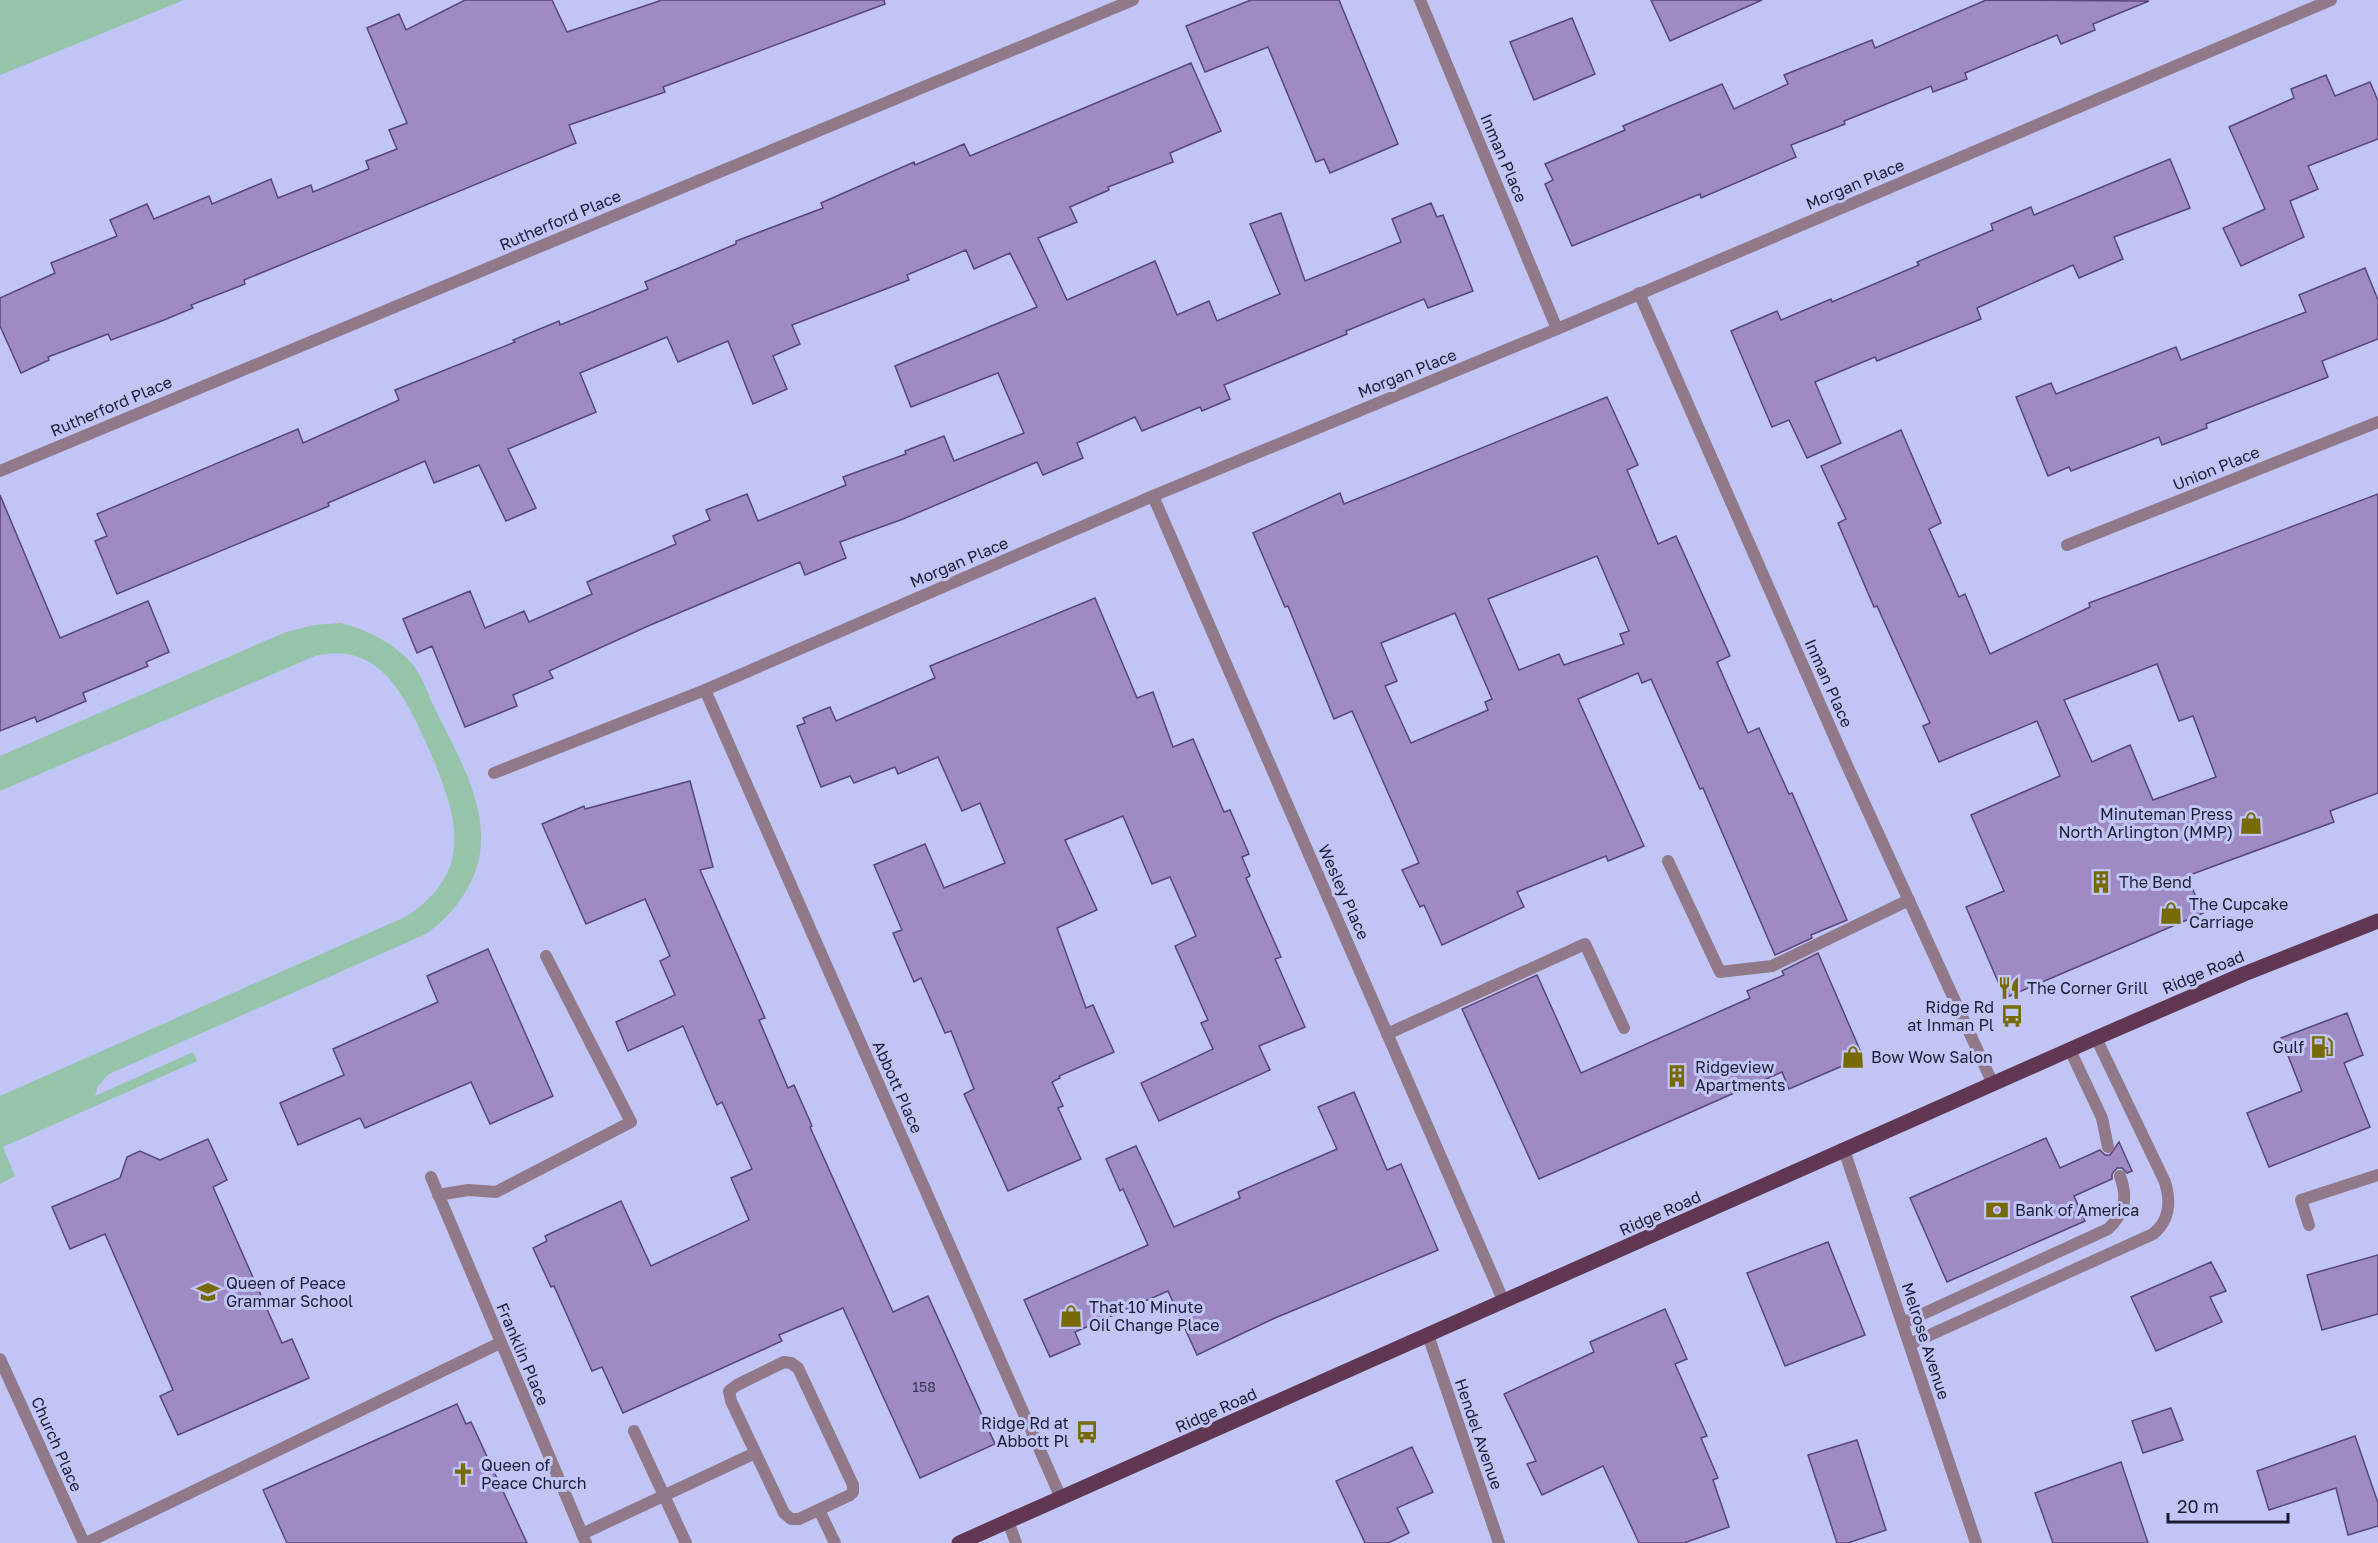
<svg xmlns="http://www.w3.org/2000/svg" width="2378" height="1543" font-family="'Golos Text',sans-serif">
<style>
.green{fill:#96c4aa}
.building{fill:#9f8bc4;stroke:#59467a;stroke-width:1.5;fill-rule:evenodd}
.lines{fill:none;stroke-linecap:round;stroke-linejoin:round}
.lane{stroke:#927989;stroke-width:12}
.street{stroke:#927989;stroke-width:12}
.primary{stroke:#613753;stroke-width:15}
.labels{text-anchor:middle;stroke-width:6;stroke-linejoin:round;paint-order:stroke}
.number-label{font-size:14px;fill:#3d3858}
.street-label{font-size:16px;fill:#1c1d34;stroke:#c0c5f6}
.poi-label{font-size:16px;fill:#1c1d34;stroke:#c0c5f6;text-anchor:start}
</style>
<rect width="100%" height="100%" fill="#c0c5f6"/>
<g class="green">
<path d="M0,0H184L0,75Z"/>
<path d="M341,623C368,630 396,644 414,666C423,678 428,694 434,707C454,748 484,797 481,844C479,880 455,914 426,934L109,1074L98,1086L95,1096L193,1052L197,1061L3,1147L15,1176L0,1184V1096L405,917C478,871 456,812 428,747C406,699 381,640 315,656L0,791V756L286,632L314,625Z"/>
</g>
<g class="building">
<path d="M465,0H552L567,32L662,0H884L885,4L663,87L665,92L569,125L576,143L244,280L245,284L191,305L193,308L164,320L111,340L108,334L48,357L49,360L21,373L0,326V298L55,273L51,263L117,236L110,220L147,204L154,219L209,196L212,204L271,179L278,198L311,185L313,192L369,169L366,161L397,149L389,130L407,123L367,28L399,14L406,30Z"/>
<path d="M1251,0H1339L1398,144L1330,173L1324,159L1316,162L1268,47L1205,72L1186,26Z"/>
<path d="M1651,0H1762L1670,41Z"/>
<path d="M1986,0L2149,1L2093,24L2095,30L2061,44L2057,35L1965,73L1967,79L1933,92L1931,86L1844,121L1845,124L1791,145L1796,157L1701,198L1700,194L1572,246L1545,184L1553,180L1545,164L1625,130L1623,126L1722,84L1734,109L1788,84L1784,75L1872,40L1875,48Z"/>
<path d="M1572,18L1595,74L1534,100L1510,42Z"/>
<path d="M1191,63L1221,131L1170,153L1173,162L1108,187L1109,190L1070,207L1077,222L1038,238L1067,300L1155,261L1177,315L1209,301L1217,321L1280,294L1250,224L1281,213L1305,281L1401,242L1392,219L1431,203L1437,217L1443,215L1473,291L1428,308L1424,299L1346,331L1347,334L1224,385L1230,399L1202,411L1200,407L1142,431L1135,417L1077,443L1083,458L1043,475L1037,462L903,519L840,542L846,558L805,575L800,562L648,626L549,671L553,678L513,695L517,706L465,727L432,646L417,653L403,619L470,591L485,628L524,611L529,622L592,594L587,582L676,544L673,536L710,520L706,510L747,494L758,521L846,485L843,477L906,454L905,451L944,436L954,461L1024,433L998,373L911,407L895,366L1037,307L1010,253L974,269L966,250L907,275L909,280L792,325L800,344L773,356L787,389L753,404L728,341L678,362L667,337L580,373L596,412L508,449L536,508L506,521L479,465L434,483L425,461L328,503L329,506L117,594L95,541L107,536L97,514L298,429L303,443L399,400L395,390L515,342L513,340L559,321L560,325L648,289L645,282L736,244V241L823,208L821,203L914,162L915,165L964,144L970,156Z"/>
<path d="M2326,75L2335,96L2370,82L2378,101V139L2308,166L2318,189L2290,201L2304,237L2241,266L2223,228L2265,209L2229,127L2294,98L2291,89Z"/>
<path d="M2170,159L2190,208L2114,237L2123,259L2079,278L2073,265L1977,308L1981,319L1877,361L1875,357L1815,382L1841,443L1807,458L1789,420L1772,427L1731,331L1777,311L1781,320L1831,299L1832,302L1919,265L1917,262L1993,230L1991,224L2031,207L2034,215Z"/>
<path d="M2365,268L2378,300V339L2322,361L2328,377L2206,424L2207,428L2162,445L2159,437L2071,471L2069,467L2048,476L2016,397L2051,383L2056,394L2176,347L2181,360L2306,312L2299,295Z"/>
<path d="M1607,397L1638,465L1627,470L1658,544L1676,536L1730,656L1717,662L1748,733L1759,728L1789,794L1792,793L1847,920L1811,935L1812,938L1775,955L1703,788L1700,789L1651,679L1642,683L1638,673L1578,699L1644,846L1608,861L1606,856L1517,892L1524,907L1442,945L1424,905L1420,907L1402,870L1419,863L1352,711L1334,719L1288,606L1285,607L1253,533L1340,493L1344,504ZM1597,556L1629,631L1620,634L1624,644L1564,665L1559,654L1519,670L1488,599ZM1455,613L1492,699L1485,702L1488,710L1411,743L1385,686L1397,681L1381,643Z"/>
<path d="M1901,430L1941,523L1929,529L1959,597L1965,594L1990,654L2090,607L2089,603L2378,494V793L2330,811L2334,822L2187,876L2203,913L2005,998L1966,907L2004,891L1971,815L2060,776L2037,721L1939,762L1923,726L1930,723L1877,606L1874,607L1838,523L1846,519L1821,466ZM2157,664L2179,721L2193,716L2216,777L2153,800L2130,745L2092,762L2064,700Z"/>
<path d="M0,495L60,638L148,601L169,652L146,662L148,666L83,693L86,701L37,722L35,717L0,731Z"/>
<path d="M1095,598L1137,698L1153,692L1173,747L1193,739L1224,812L1230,810L1249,854L1242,857L1250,876L1246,878L1281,957L1275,959L1305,1027L1259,1046L1270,1070L1159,1121L1141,1083L1213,1049L1201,1023L1208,1020L1175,946L1196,936L1170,877L1152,884L1123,816L1065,840L1097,910L1057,928L1086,1008L1093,1005L1114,1052L1059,1076L1060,1078L1052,1082L1063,1106L1058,1108L1081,1159L1008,1191L964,1094L974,1089L951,1031L945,1033L921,978L914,982L893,933L902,930L874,865L925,844L944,888L1005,863L980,803L962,811L938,757L898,774L895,767L854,783L850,776L821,787L797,726L805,723L803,718L830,707L836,721L864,709L935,678L930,666Z"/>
<path d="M690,781L713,867L700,870L765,1018L759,1020L788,1088L794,1085L812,1126L810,1127L893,1312L928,1296L995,1444L920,1478L843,1308L779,1335L782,1341L623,1413L602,1367L592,1371L554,1286L551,1287L533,1248L547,1241L545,1236L621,1201L651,1266L749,1220L731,1178L752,1169L722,1102L717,1105L683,1026L628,1051L616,1022L675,995L660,961L670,956L645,899L586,924L542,824L584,806L585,809Z"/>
<path d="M488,949L553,1096L490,1124L471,1082L365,1128L360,1118L298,1145L280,1103L344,1075L333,1049L438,1002L427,976Z"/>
<path d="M1818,953L1863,1057L1789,1089L1782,1072L1539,1179L1462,1009L1537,975L1581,1073L1750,998L1747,991L1784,975L1782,971Z"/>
<path d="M2347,1013L2363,1055L2344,1063L2370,1127L2269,1167L2247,1113L2302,1091L2281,1038Z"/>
<path d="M1354,1092L1387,1170L1401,1164L1438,1250L1275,1318L1197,1355L1168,1291L1075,1332L1080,1344L1050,1357L1024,1300L1148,1245L1123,1189L1120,1191L1106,1159L1136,1146L1174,1227L1240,1198L1238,1192L1337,1149L1318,1107Z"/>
<path d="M2046,1138L2060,1168L2100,1150L2105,1155H2110L2119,1142L2132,1171L2127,1173L2122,1168H2117L2112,1174V1179L2074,1196L2085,1221L1947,1282L1910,1198Z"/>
<path d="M208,1139L227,1180L213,1187L282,1343L292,1339L309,1378L178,1435L160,1396L173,1390L105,1234L70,1249L52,1207L120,1178L127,1157L140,1151L160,1160Z"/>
<path d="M1828,1242L1865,1335L1785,1366L1747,1273Z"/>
<path d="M2378,1255V1314L2322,1330L2307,1275Z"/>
<path d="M2211,1262L2226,1291L2210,1297L2222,1322L2156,1351L2131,1297Z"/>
<path d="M1665,1309L1687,1359L1675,1364L1707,1436L1701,1438L1718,1478L1713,1480L1729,1527L1684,1543H1639L1603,1466L1542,1495L1527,1464L1536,1461L1504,1394L1594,1352L1590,1342Z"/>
<path d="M457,1404L466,1424L471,1422L527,1543H287L263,1490Z"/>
<path d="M2171,1408L2183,1440L2143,1453L2132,1421Z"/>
<path d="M2355,1436L2378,1503V1526L2348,1535L2336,1488L2269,1510L2257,1471Z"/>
<path d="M1857,1440L1886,1530L1848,1543H1837L1808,1455Z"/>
<path d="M1412,1447L1433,1492L1397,1508L1409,1533L1388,1543H1365L1336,1481Z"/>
<path d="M2121,1462L2148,1543H2053L2035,1493Z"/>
</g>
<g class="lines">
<g class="lane">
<path d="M1668,861L1720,972L1772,966L1909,900"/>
<path d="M1387,1034L1585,944L1624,1028"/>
<path d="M2070,1050L2102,1118L2108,1147"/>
<path d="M438,1195L468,1190L496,1192L631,1122L546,956"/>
<path d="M2309,1225L2301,1200L2378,1175"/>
<path d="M1903,1323L2108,1229C2125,1213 2128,1198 2120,1176"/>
<path d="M1910,1344L2153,1234C2170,1220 2171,1202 2165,1182L2096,1038"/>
<path d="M784,1362L791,1363L798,1368L853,1485V1492L850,1495L799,1519H791L784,1513L731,1401L729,1391L737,1385Z"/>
<path d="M634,1431L686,1543"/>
<path d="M819,1510L835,1543"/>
<path d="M582,1534L755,1453"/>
<path d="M86,1543L500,1343"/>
</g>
<g class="street">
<path d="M1420,0L1557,329"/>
<path d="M1639,293L1845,761L1993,1084"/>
<path d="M0,471L1133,0"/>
<path d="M1153,496L1504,1302"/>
<path d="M2067,545L2378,422"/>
<path d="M705,690L1061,1498"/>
<path d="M494,773L705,690L1153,496L1557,329L2331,0"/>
<path d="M1844,1150L1976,1543"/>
<path d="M431,1177L586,1543"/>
<path d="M1428,1335L1499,1543"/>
<path d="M0,1359L84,1543"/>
<path d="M1008,1521L1016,1543"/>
</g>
<path class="primary" d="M959,1543L2096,1038L2244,974L2378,921"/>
</g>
<defs>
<g id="shop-bare" transform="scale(1.8)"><path d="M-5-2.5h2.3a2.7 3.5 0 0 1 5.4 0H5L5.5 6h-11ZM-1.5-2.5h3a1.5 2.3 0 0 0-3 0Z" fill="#786a02" stroke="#c0c5f6" stroke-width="2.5" paint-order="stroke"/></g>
<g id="building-bare" transform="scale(1.8)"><path d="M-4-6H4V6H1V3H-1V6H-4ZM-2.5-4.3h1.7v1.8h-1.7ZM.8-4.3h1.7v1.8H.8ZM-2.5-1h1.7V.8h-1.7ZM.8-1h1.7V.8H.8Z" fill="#786a02" stroke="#c0c5f6" stroke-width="2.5" paint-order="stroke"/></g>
<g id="restaurant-bare" transform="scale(1.8)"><path d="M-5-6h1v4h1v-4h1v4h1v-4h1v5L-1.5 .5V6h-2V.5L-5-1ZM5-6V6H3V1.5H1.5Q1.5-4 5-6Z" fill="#786a02" stroke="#c0c5f6" stroke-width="2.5" paint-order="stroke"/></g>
<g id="bus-bare" transform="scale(1.8)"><path d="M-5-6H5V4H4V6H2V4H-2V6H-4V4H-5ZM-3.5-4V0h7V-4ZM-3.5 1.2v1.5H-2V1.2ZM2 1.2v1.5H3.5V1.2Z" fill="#786a02" stroke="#c0c5f6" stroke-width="2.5" paint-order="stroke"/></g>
<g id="fuel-bare" transform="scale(1.8)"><path d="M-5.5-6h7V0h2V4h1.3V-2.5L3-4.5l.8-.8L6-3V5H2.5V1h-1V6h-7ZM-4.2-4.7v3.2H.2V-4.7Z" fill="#786a02" stroke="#c0c5f6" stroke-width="2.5" paint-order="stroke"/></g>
<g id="bank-bare" transform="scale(1.8)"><path d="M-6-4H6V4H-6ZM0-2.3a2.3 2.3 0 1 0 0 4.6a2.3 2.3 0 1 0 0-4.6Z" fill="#786a02" stroke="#c0c5f6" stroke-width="2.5" paint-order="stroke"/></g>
<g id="school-bare" transform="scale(1.8)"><path d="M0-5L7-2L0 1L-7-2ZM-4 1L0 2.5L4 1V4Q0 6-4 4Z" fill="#786a02" stroke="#c0c5f6" stroke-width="2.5" paint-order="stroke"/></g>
<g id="church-bare" transform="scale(1.8)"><path d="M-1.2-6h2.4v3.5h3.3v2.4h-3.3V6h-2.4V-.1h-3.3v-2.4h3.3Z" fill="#786a02" stroke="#c0c5f6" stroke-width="2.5" paint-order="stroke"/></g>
</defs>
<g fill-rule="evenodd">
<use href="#shop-bare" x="2251" y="823"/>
<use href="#building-bare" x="2101" y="882"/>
<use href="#shop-bare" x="2171" y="913"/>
<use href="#restaurant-bare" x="2009" y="988"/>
<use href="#bus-bare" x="2012" y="1016"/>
<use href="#fuel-bare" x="2322" y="1047"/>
<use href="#shop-bare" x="1853" y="1057"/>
<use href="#building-bare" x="1677" y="1076"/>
<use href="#bank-bare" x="1997" y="1210"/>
<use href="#school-bare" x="208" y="1292"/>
<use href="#shop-bare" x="1071" y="1316"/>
<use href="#bus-bare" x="1087" y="1432"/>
<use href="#church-bare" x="463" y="1474"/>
</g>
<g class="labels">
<g class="number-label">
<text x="924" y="1392">158</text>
</g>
<g class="street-label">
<text transform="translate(1504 158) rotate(67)" y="6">Inman Place</text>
<text transform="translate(1855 184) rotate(-23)" y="6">Morgan Place</text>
<text transform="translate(560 220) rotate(-23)" y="6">Rutherford Place</text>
<text transform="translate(1407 373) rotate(-22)" y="6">Morgan Place</text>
<text transform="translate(111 406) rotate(-23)" y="6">Rutherford Place</text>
<text transform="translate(2216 468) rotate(-22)" y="6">Union Place</text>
<text transform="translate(959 562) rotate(-23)" y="6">Morgan Place</text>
<text transform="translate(1829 683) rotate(66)" y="6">Inman Place</text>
<text transform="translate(1344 892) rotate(66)" y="6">Wesley Place</text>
<text transform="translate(2203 972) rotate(-23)" y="6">Ridge Road</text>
<text transform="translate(898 1087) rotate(66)" y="6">Abbott Place</text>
<text transform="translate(1660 1213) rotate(-24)" y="6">Ridge Road</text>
<text transform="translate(1926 1341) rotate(72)" y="6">Melrose Avenue</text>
<text transform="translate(523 1354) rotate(67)" y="6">Franklin Place</text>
<text transform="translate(1216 1410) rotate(-24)" y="6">Ridge Road</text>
<text transform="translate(1479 1434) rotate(71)" y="6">Hendel Avenue</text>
<text transform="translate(57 1444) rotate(66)" y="6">Church Place</text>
</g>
<g class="poi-label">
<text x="2233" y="820" text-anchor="end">Minuteman Press<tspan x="2233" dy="18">North Arlington (MMP)</tspan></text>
<text x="2119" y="888">The Bend</text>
<text x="2189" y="910">The Cupcake<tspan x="2189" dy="18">Carriage</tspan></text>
<text x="2027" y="994">The Corner Grill</text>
<text x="1994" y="1013" text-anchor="end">Ridge Rd<tspan x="1994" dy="18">at Inman Pl</tspan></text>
<text x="2304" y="1053" text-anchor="end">Gulf</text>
<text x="1871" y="1063">Bow Wow Salon</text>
<text x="1695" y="1073">Ridgeview<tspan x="1695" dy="18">Apartments</tspan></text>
<text x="2015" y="1216">Bank of America</text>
<text x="226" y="1289">Queen of Peace<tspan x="226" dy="18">Grammar School</tspan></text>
<text x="1089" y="1313">That 10 Minute<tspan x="1089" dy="18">Oil Change Place</tspan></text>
<text x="1069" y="1429" text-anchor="end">Ridge Rd at<tspan x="1069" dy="18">Abbott Pl</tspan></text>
<text x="481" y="1471">Queen of<tspan x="481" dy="18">Peace Church</tspan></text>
</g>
</g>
<path d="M2168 1513v9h120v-9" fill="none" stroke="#1c1d34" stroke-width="3"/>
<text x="2177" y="1513" font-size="18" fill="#1c1d34" stroke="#c0c5f6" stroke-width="4.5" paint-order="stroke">20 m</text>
</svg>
